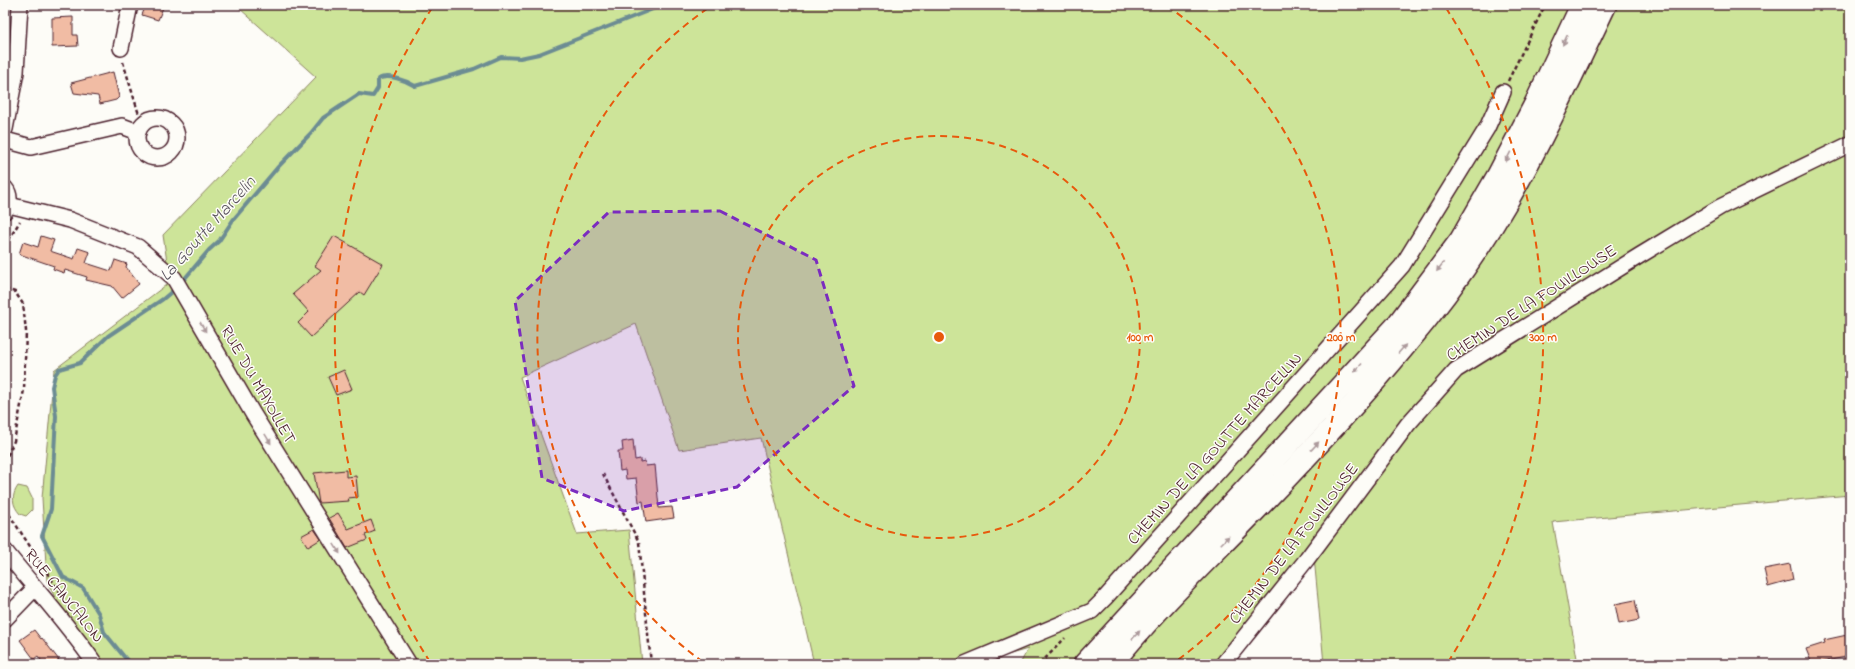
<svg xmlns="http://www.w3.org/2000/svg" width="1855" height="669" font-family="'Indie Flower',sans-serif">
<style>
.green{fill:#cde499;stroke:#8c8262}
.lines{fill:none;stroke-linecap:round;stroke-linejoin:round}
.stream{stroke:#6c8c93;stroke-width:4}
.building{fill:#f1bca4;stroke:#4a1f2b}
.street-casing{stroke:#4a1f2b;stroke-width:18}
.primary-casing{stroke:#4a1f2b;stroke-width:25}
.path{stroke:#4a1f2b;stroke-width:2.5;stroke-dasharray:4 3;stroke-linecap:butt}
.street{stroke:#fdfcf7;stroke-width:15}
.primary{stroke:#fdfcf7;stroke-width:22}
.oneway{fill:#ac999b}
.marked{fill:#7b2cbf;fill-opacity:0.2;stroke:#7b2cbf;stroke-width:3;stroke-dasharray:8 5;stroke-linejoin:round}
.ring{fill:none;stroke:#e8590c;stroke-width:2;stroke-dasharray:7 5}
.labels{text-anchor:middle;stroke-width:3;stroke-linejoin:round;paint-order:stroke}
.street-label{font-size:17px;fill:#4a1f2b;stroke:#fdfcf7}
.water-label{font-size:18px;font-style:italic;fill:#5b555f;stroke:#fdfcf7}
.centre{fill:#e8590c;stroke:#fdfcf7;stroke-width:2}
.ring-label{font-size:12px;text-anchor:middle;font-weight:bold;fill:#e8590c;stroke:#fdfcf7;stroke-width:3;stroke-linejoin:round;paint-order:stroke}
</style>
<rect width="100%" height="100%" fill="#fdfcf7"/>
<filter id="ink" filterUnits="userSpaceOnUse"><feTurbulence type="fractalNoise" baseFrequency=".025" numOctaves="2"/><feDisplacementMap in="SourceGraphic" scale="8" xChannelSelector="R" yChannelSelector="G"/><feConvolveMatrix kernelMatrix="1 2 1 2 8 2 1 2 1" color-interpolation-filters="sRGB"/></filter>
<g filter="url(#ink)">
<g class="green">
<path d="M245,5H1850V495L1553,522L1578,664H1324L1313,546L1216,664H1020L1028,649L976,664H814L761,438L679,450L636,324L520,377L577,534L629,530L642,664H87L47,581L42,498L54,370L170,282L163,235L316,77L239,8Z"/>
<path d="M18,486L27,488L32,498V510L26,516L20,514C12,505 11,496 18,486Z"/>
</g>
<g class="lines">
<g class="stream">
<path d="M181,283L209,250L219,241L233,220L277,168L311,133L323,118L359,94L373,96L378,88V79C389,74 405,80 415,86L474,69L501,57L520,58L539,54L663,5"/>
<path d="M130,664L104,632L99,614L83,588L63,577L42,536L51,509L56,416L52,387L55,375L59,369L80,363L108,336L163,299L176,288"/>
</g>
</g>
<g class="building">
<path d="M146,5H164L158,20L142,15Z"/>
<path d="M73,17V35H77L78,46L52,47V18Z"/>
<path d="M113,72L119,97L116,100L100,104L98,96L74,93L71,83Z"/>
<path d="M41,236L54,240L50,251L74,259L78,248L90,252L86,263L111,271L115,260L127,264L126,267L139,284L122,298L112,286L86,280L87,277L65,270L64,273L53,269L54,266L19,254L23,242L38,247Z"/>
<path d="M334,236L383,264L364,295L360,292L311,337L298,323L309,312L293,294L321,270L315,266Z"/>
<path d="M344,370L352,389L336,395L328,377Z"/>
<path d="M633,440L635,460L640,459V462L645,461L646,466L655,465L659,508L672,507L674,518L646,522L643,501L639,502L636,478L626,479L625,470L620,471L618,451H623L622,442Z"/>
<path d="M346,470V477L356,476L358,497L348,498L349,501L319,503L314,473Z"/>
<path d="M338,513L348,529L371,520L375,531L365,535L367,540L347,548L329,518Z"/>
<path d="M314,529L321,539L308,547L301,536Z"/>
<path d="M1790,564L1793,580L1768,587L1764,569Z"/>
<path d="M1635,600L1639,620L1619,624L1615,604Z"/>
<path d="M34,630L41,639L42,638L62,664H44L38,656L34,659L20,640Z"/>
<path d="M1847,635L1850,656L1812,664L1806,649L1825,643L1824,640Z"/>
</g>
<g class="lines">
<g class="street-casing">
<g id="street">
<path d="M121,48L130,5"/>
<circle cx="157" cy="138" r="20"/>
<path d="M5,129L16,72L20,5"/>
<path d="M5,140L31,147L122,126L138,132"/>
<path d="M5,188C11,195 10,204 5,211"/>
<path d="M9,205L70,220L138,247L174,278L253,414L409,664"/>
<path d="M5,551C35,589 68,624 95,664"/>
<path d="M5,619L34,589"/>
<path d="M965,664L1092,611L1105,598L1402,266L1487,128L1503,92"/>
<path d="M1223,664L1307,559L1408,424L1456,370L1639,256L1720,207L1850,144"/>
</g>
</g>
<g class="primary-casing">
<g id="primary">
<path d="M1085,664L1396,327L1461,240L1498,176L1536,103L1582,5"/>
<path d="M1111,664C1156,608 1209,558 1259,506C1309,454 1359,401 1405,345C1443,300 1478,251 1508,199C1544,136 1574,70 1605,5"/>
</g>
</g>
<g class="path">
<path d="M123,62L140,118"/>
<path d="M1508,81L1545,5"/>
<path d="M5,246L20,221"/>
<path d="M5,289L15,292L23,304L26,331L24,390L14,441L5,461"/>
<path d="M603,474L639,542L651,664"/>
<path d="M5,508L63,597"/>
<path d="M1040,664L1065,638"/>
</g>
<use href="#street" class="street"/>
<use href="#primary" class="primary"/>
</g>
<defs><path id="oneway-solid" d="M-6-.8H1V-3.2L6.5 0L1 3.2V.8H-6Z"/></defs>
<g class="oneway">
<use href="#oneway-solid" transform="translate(1565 40) rotate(115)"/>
<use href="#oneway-solid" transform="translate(1508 157) rotate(117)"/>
<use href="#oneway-solid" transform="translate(1440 267) rotate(127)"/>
<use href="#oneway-solid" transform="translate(203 327) rotate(59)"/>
<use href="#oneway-solid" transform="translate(1402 349) rotate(-49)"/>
<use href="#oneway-solid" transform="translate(1358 368) rotate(132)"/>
<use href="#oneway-solid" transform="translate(268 439) rotate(58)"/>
<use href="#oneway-solid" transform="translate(1315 446) rotate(-47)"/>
<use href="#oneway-solid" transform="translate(1225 540) rotate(-45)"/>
<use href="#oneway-solid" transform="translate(337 549) rotate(58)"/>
<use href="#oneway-solid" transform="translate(1136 635) rotate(-47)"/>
</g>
</g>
<path class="marked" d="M720,211L816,260L854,386L737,487L624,511L542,478L515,301L609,212Z"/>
<g class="ring">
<circle cx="939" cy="337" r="201"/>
<path d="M703 662A402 402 0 0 1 711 6M1167 6A402 402 0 0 1 1175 662"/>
<path d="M430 662A604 604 0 0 1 432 8M1446 8A604 604 0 0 1 1448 662"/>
</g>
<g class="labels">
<g class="street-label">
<text transform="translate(1531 302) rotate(-33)" y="6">CHEMIN DE LA FOUILLOUSE</text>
<text transform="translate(259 384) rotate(60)" y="6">RUE DU MAYOLLET</text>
<text transform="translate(1214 448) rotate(-48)" y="6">CHEMIN DE LA GOUTTE MARCELLIN</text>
<text transform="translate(1293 543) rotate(-52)" y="6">CHEMIN DE LA FOUILLOUSE</text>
<text transform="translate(65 595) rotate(51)" y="6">RUE CANCALON</text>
</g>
<g class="water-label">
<text transform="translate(207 228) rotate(-48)" y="6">La Goutte Marcelin</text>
</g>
</g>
<circle cx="939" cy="337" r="6" class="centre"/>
<g class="ring-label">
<text x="1140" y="341">100 m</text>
<text x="1341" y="341">200 m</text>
<text x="1543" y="341">300 m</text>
</g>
<rect width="1855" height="669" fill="none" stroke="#fdfcf7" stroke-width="20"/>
<rect x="10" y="10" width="1835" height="649" fill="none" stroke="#4a1f2b" stroke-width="1.5" filter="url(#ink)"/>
</svg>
